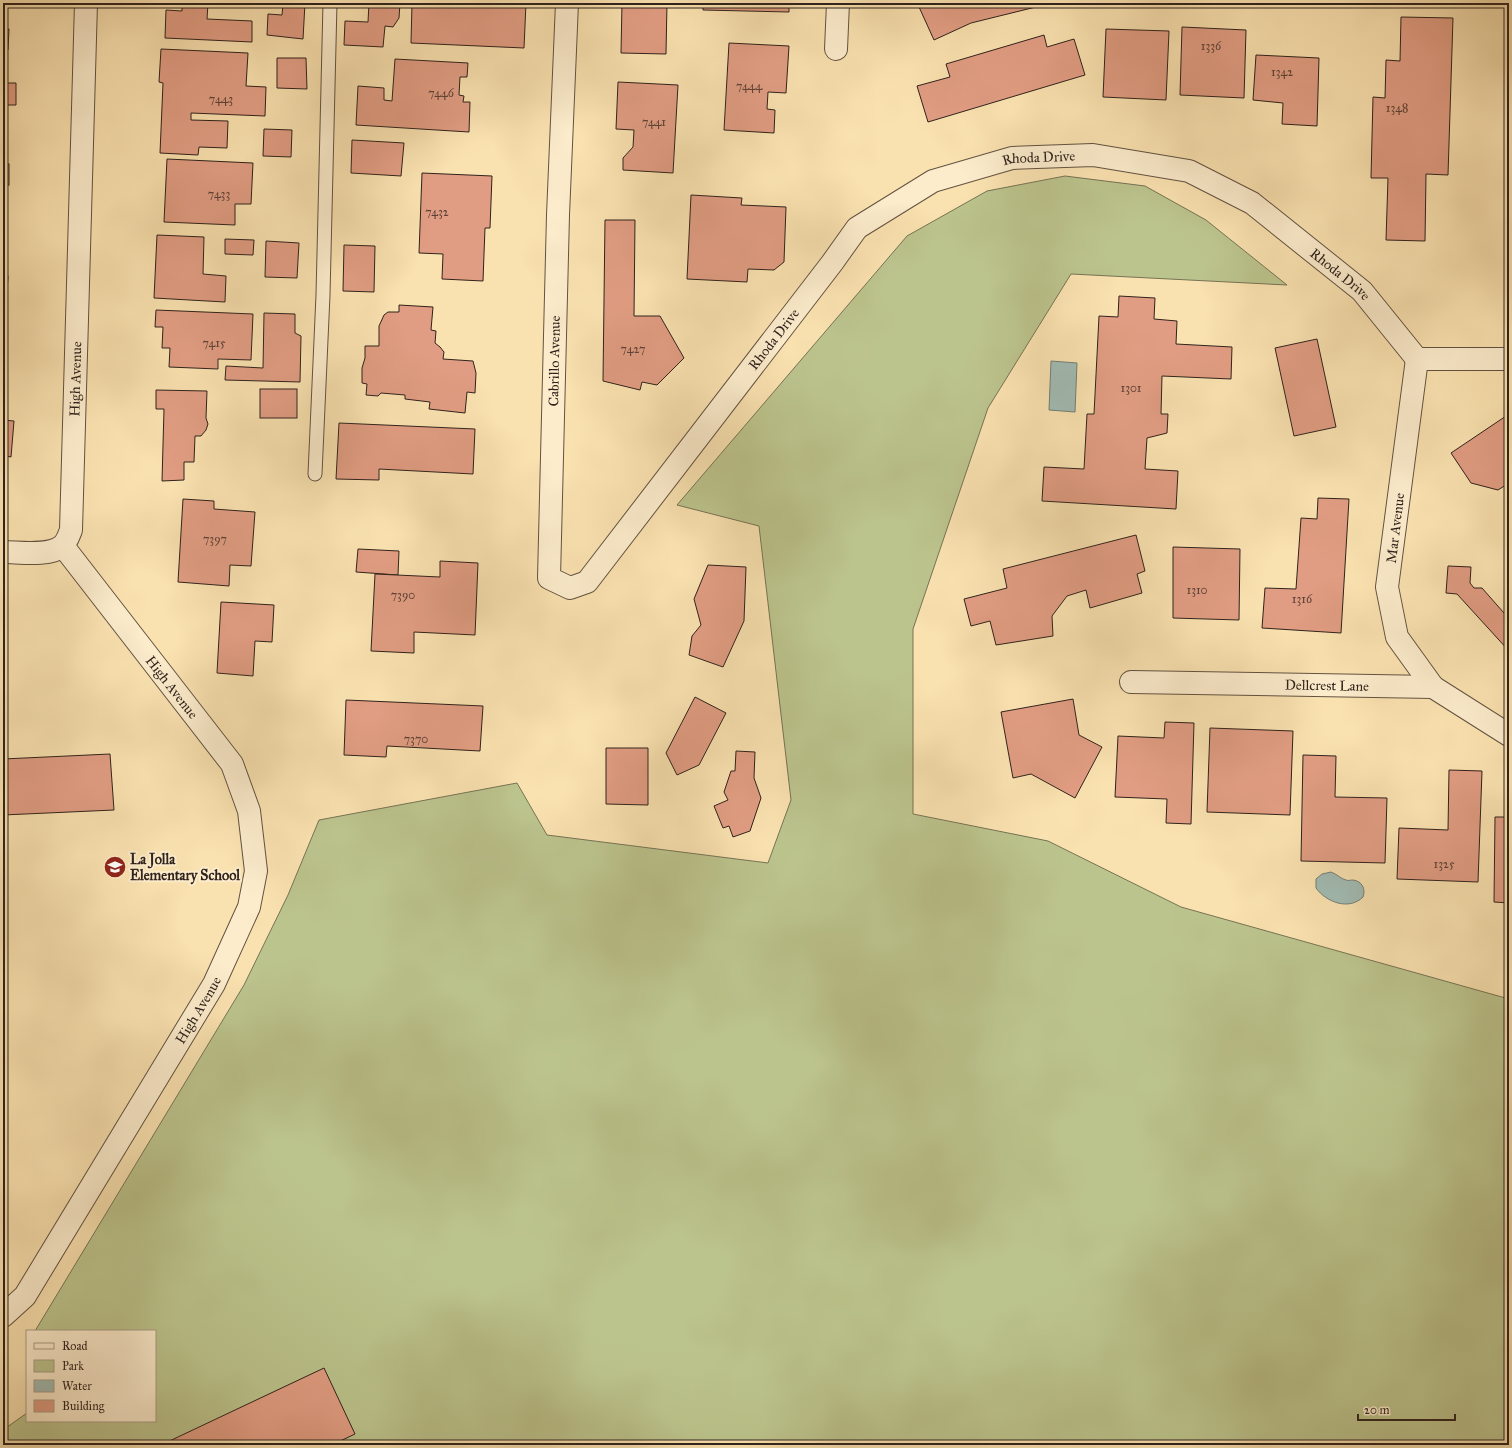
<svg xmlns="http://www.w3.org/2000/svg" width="1512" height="1448" font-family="'IM FELL Great Primer',serif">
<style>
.green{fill:#bcc48d;stroke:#767354}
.water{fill:#a1bcb4;stroke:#737e77}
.building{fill:#e19d83;stroke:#2f221c}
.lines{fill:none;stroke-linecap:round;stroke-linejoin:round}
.lane-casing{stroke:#625241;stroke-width:15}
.street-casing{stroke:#625241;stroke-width:24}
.lane{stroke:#fceccc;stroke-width:13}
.street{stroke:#fceccc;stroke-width:22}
.labels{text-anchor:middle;stroke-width:4;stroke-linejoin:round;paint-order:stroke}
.number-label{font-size:12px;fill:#5c4136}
.street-label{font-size:14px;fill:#2f221c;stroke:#fceccc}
.poi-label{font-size:14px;font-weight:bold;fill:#2f221c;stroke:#fceccc;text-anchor:start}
</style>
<rect width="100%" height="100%" fill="#fae2b0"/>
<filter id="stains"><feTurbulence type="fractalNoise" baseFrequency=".005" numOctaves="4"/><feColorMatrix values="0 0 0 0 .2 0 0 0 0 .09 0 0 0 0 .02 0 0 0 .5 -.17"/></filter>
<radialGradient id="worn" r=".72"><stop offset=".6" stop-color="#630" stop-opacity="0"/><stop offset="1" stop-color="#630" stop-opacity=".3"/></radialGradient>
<path class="green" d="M1065,176L1145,186L1206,220L1287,285L1071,274L988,408L913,629V814L1048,841L1181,907L1509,999V1445H3V1430L27,1413V1421H155V1331H35L244,985L288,895L319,820L517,783L547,835L768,863L791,800L759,526L677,505L907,236L987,191Z"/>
<g class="water">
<path d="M1051,361L1077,363L1075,412L1049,410Z"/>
<path d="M1331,872C1337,874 1341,879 1346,880C1349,881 1349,880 1353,880C1362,881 1366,889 1363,897C1349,911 1326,902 1316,888V879L1322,874Z"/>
</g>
<g class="building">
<path d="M182,3H208L207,19L252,21V42L165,38L166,10L182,11Z"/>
<path d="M276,3H305L303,39L267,35L268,14L282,15L283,4Z"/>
<path d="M369,3H400L399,18L393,27L385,26L383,47L344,45L345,21L368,22Z"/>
<path d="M412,3H526L524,48L411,43Z"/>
<path d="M622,3H667L666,54L621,53Z"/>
<path d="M703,3H789V12L703,10Z"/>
<path d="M928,3H1048V4L971,23L934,40L919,7Z"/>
<path d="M1401,17L1453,18L1448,175L1426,174L1425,241L1386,240L1388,178H1371L1373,97L1385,98L1386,60L1400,61Z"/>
<path d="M1182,27L1246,30L1244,98L1180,95Z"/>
<path d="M3,29H9L8,50L3,49Z"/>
<path d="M1106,29L1169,31L1166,100L1103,97Z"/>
<path d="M1044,35L1047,47L1074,39L1085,75L928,122L917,86L950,77L946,64Z"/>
<path d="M729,43L789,46L786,93L768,92L767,109L775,110L774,133L724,130Z"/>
<path d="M161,49L248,53L246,86L266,87L265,116L191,113V120L228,121L227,148L199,147L198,155L160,153L163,83L159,82Z"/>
<path d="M1256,55L1319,58L1317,126L1282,124L1283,103L1253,100Z"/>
<path d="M277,58H306L307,89L277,88Z"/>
<path d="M395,59L468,63L467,77H460L459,95L464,96L463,102H470L469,132L356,125L358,86L384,88V100L392,101Z"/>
<path d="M618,82L678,85L673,173L623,170V158L633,147L634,130L616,129Z"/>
<path d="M3,83H16V105H4V110H3Z"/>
<path d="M264,129L292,130L291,157L263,156Z"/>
<path d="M352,140L404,143L401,176L351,173Z"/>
<path d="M167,159L253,163L251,204H235V225L164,222Z"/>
<rect x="3" y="164" width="6" height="21"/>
<path d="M422,173L492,176L490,228H485L483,281L442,279L443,254L419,253Z"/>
<path d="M691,195L742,198L741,205L786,207L784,262L774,270L748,269L747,282L687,279Z"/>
<path d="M3,196H6L4,219H3Z"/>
<path d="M605,220H635L634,316H660L684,358L657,385L642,382L640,390L603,381Z"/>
<path d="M157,235L204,237L203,274L226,276L225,302L154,298Z"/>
<path d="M3,239H6L5,261H3Z"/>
<path d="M225,239L254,240L253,255L225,254Z"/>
<path d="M266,241L299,243L297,278L265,277Z"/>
<path d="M344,245L375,246L374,292L343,291Z"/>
<path d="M3,275L8,276L5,323L3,322Z"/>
<path d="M1119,296L1155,298L1154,319L1177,321L1176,344L1232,347L1231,379L1162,376L1161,414H1168L1167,433L1147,438L1145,469L1178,471L1176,509L1042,501L1044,467L1084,469L1087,414H1094L1099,316L1118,317Z"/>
<path d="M399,305L433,307L431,330L436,331L435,343L440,347L444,352L443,359L473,361L476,373L475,393L467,392L465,413L429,409L430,402L405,399V395L381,393L378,396L366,395L367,384L362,383V368L365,358V346H379V326L384,315L388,312H399Z"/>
<path d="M156,310L253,314L251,360L218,359V369L169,367L170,348H162L163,327H155Z"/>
<path d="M264,313L295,314V333L301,336L300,382L225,380L226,366L263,368Z"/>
<path d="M1317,339L1336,427L1294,436L1275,348Z"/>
<rect x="260" y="389" width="37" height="29"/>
<path d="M156,390L207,391L206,418L208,424L206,430L201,436H195L194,462H184V480L162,481L164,409H156Z"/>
<path d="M1509,414V483L1498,490L1471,483L1451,453Z"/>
<path d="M3,420L14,421L11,457L6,456L5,474H3Z"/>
<path d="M339,423L475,429L473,474L379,469V480L336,479Z"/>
<path d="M1318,498L1349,499L1341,633L1262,628L1265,588L1296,589L1301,518L1317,519Z"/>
<path d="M183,499L214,501V509L255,512L251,566L230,565L229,586L178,582Z"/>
<path d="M1136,535L1145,571L1137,574L1142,593L1090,608L1086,590L1067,596L1052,616L1053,636L996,645L990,621L971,626L964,599L1007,588L1003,569Z"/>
<path d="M1173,547L1240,549L1239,620L1173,618Z"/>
<path d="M358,549L399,551L398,575L356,572Z"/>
<path d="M440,561L478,563L475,635L414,632V653L371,651L375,574L440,577Z"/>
<path d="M708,565L746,567L744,621L723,667L689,655L692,636L701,625L694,599Z"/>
<path d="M1448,566L1471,567L1470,583L1474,588H1482L1504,613L1509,609V651L1457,594L1446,593Z"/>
<path d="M221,602L274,605L272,642L255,641L253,676L217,673Z"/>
<path d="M695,697L726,713L699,765L677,775L666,753Z"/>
<path d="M1073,699L1079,735L1102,747L1075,798L1031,774L1013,778L1001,712Z"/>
<path d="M346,700L483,706L480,751L387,746L386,757L344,755Z"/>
<path d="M1165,722L1194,723L1191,824L1166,823L1167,799L1115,797L1118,736L1164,738Z"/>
<path d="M1210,728L1293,731L1290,815L1207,812Z"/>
<path d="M606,748H648V805L606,804Z"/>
<path d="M736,751L755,752L754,778L761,798L750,831L733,837L729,826L723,828L714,806L728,800L724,792L731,771H735Z"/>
<path d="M110,754L114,810L3,815V759Z"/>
<path d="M1303,755L1336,756L1335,797L1387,798L1385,863L1301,861Z"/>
<path d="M1449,770L1482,771L1478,882L1397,879L1399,828L1448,830Z"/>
<path d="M1495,817H1509V903L1494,902Z"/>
<path d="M324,1368L355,1434L336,1443L338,1445H161Z"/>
</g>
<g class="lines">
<g class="lane-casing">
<path id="lane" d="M315,474L323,295L330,3"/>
</g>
<g class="street-casing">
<g id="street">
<path id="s1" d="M567,3L558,215L549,578L570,588L587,582L832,263L857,228L933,181L1012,158L1093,155L1189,171L1252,203L1362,291L1417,359H1509"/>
<path d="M836,49L838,3"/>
<path d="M1417,359L1387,587L1397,637L1433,687"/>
<path id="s2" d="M3,552C19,552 49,557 62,546C67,542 69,535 71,530L86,3"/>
<path id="s3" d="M1131,682L1433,687L1509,735"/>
<path id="s4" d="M3,1316L25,1296L214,984L249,907L256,871L249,811L232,764L63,546"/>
</g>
</g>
<use href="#lane" class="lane"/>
<use href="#street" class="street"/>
</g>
<defs>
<g id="school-disc" transform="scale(1.15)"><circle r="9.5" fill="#8f2418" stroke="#fceccc"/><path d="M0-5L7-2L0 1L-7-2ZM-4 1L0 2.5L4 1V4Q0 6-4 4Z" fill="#fff"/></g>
</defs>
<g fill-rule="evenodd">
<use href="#school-disc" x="115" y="867"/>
</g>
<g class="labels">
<g class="number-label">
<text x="1211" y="50">1336</text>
<text x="1282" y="76">1342</text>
<text x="749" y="90">7444</text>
<text x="441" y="97">7446</text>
<text x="221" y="103">7443</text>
<text x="1397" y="112">1348</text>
<text x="654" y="126">7441</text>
<text x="219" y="198">7433</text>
<text x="437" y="216">7432</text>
<text x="214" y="347">7415</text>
<text x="633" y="353">7427</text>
<text x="1131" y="392">1301</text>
<text x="215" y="543">7397</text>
<text x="1197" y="594">1310</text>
<text x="403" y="599">7390</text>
<text x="1302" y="603">1316</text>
<text x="416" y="743">7370</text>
<text x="1444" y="868">1325</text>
</g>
<g class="street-label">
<text dy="5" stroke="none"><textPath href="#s1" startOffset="1260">Rhoda Drive</textPath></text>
<text dy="5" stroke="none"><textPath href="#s1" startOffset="1596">Rhoda Drive</textPath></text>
<text dy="5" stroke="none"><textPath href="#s1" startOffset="923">Rhoda Drive</textPath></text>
<text transform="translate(554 361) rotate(-89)" y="5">Cabrillo Avenue</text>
<text dy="5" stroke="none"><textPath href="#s2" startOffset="230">High Avenue</textPath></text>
<text transform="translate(1395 528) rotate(-83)" y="5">Mar Avenue</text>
<text dy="5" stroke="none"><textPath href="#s3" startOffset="196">Dellcrest Lane</textPath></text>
<text transform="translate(172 687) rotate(52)" y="5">High Avenue</text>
<text dy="5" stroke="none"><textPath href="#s4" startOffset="364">High Avenue</textPath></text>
</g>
<g class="poi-label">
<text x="130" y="864">La Jolla<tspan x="130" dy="16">Elementary School</tspan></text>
</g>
</g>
<rect width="1512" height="1448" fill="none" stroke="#fae2b0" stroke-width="16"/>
<rect x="4" y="4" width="1504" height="1440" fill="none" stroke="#2f221c" stroke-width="2"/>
<rect x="8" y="8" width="1496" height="1432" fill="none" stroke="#2f221c"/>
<rect x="26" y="1330" width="130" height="92" fill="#fceccc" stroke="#aa9b86"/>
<rect x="34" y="1343" width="20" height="6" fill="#fceccc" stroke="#aa9b86"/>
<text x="62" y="1350" font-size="12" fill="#2f221c">Road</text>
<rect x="34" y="1360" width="20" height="12" fill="#bcc48d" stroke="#aa9b86"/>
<text x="62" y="1370" font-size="12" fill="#2f221c">Park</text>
<rect x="34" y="1380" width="20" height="12" fill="#a1bcb4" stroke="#aa9b86"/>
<text x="62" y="1390" font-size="12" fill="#2f221c">Water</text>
<rect x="34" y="1400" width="20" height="12" fill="#e19d83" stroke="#aa9b86"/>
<text x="62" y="1410" font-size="12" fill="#2f221c">Building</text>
<path d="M1358 1414v6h97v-6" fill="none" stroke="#2f221c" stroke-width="2"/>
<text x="1364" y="1414" font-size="12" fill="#2f221c" stroke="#fceccc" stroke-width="3" paint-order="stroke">20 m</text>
<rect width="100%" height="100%" filter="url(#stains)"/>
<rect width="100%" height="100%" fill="url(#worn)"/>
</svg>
